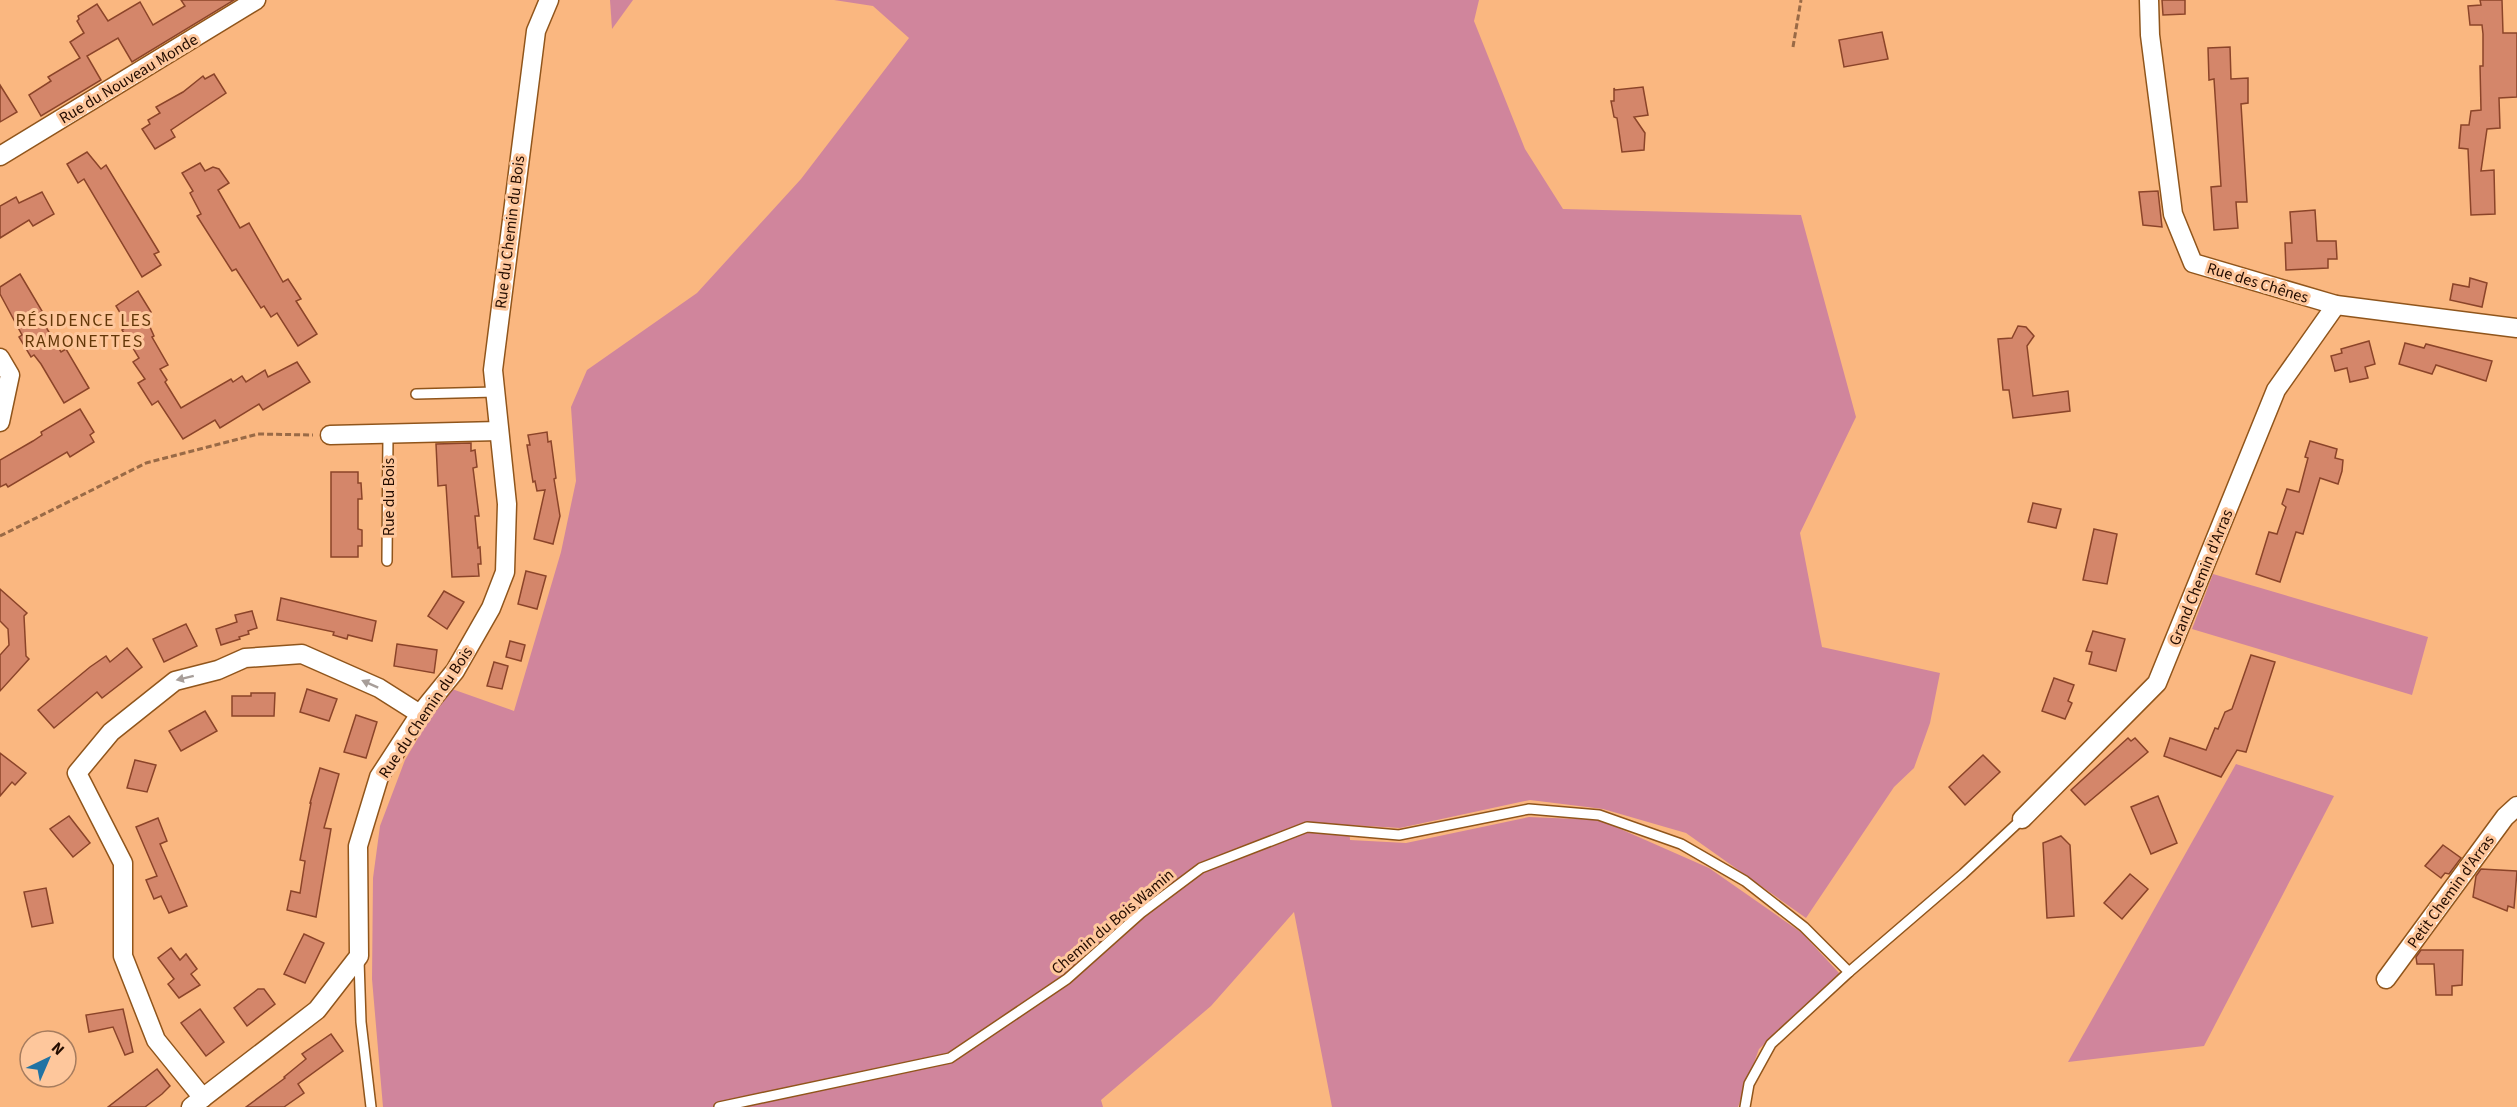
<svg xmlns="http://www.w3.org/2000/svg" width="2517" height="1107" font-family="'Source Sans 3',sans-serif">
<style>
.green{fill:#d0859c}
.building{fill:#d4866a;stroke:#8b4429;stroke-width:1.5}
.lines{fill:none;stroke-linecap:round;stroke-linejoin:round}
.service-casing{stroke:#90551b;stroke-width:12}
.minor-casing{stroke:#90551b;stroke-width:21}
.path{stroke:#996a46;stroke-width:3;stroke-dasharray:6 3;stroke-linecap:butt}
.service{stroke:#fff;stroke-width:9}
.minor{stroke:#fff;stroke-width:18}
.oneway{fill:#a79e99}
.labels{text-anchor:middle;stroke-width:6;stroke-linejoin:round;paint-order:stroke}
.street-label{font-size:16px;fill:#230c00;stroke:#fec79c}
.neighbourhood-label{font-size:18px;letter-spacing:1.5px;fill:#633708;stroke:#fec79c}
</style>
<rect width="100%" height="100%" fill="#fab780"/>
<g class="green">
<path d="M610,0H633L612,29Z"/>
<path d="M834,0H1479L1474,21L1525,149L1563,209L1801,215L1856,417L1800,533L1822,647L1940,673L1930,723L1914,768L1894,787L1806,918L1686,833L1603,809L1530,800L1400,828L1349,825L1350,840L1406,843L1529,817L1600,820L1709,868L1802,933L1840,974L1759,1049L1738,1107H1332L1294,912L1211,1006L1101,1100L1103,1107H383L372,979L373,878L380,826L405,760L428,721L452,689L514,711L561,552L576,481L571,407L587,370L697,293L801,179L909,38L873,6Z"/>
<path d="M2213,574L2428,637L2412,695L2192,629Z"/>
<path d="M2236,764L2334,796L2204,1046L2068,1062Z"/>
</g>
<g class="building">
<path d="M181,0H234L132,62L118,38L87,56L101,80L41,116L29,95L51,81L48,77L80,58L70,42L84,33L77,21L79,19L78,16L97,4L108,21L140,2L153,25L185,6Z"/>
<path d="M2162,0H2185V14L2163,15Z"/>
<path d="M2480,0H2502L2503,33H2517V97L2499,98L2500,128L2487,129L2481,171L2494,170L2495,214L2471,215L2468,149L2459,148L2461,125H2469L2471,111L2481,110L2480,66H2483V34L2482,25H2470L2468,6L2481,5Z"/>
<path d="M1882,32L1888,59L1844,67L1839,40Z"/>
<path d="M2230,47L2231,79L2248,78V103L2241,104L2247,202H2236L2238,228L2214,230L2211,187L2221,186L2214,79L2209,80L2208,48Z"/>
<path d="M214,74L226,93L171,130L175,137L155,149L142,129L150,124L148,120L160,113L156,107L183,92L203,76L205,79Z"/>
<path d="M0,85L17,112L0,122Z"/>
<path d="M1643,87L1648,115L1634,117L1645,133L1644,150L1622,152L1617,118L1614,117L1611,101H1614V88L1615,90Z"/>
<path d="M87,152L101,169L106,165L159,252L154,254L161,265L142,277L84,179L78,183L67,164Z"/>
<path d="M200,163L205,171L213,167L219,169L229,183L218,190L240,228L249,223L283,282L288,279L301,299L296,301L317,334L298,346L277,313L271,317L264,306L261,308L236,269L232,271L197,216L201,214L190,193L193,191L182,173Z"/>
<path d="M2158,191L2162,227L2143,225L2139,192Z"/>
<path d="M42,192L54,214L33,226L29,220L0,238V206L16,197L19,203Z"/>
<path d="M2315,210L2317,241H2336L2337,259H2328V268L2286,270L2285,243H2292L2290,212Z"/>
<path d="M20,274L42,311L38,314L61,352L66,349L89,388L64,403L41,364L34,355L31,357L19,337L22,335L0,294V287Z"/>
<path d="M2470,278L2487,283L2482,307L2450,300L2453,284L2469,287Z"/>
<path d="M138,291L151,312L145,316L154,336L152,337L168,365L160,369L167,380L165,382L181,408L231,379L233,382L242,376L246,382L265,370L268,377L297,362L310,382L263,410L259,404L220,428L215,420L183,439L158,401L152,405L138,383L145,379L133,362L139,358L122,330L128,326L116,306Z"/>
<path d="M2018,326L2026,327L2034,336L2027,346L2033,396L2068,391L2070,411L2013,418L2009,390H2003L1998,339L2012,338Z"/>
<path d="M2369,341L2375,364L2365,367L2368,378L2350,382L2347,368L2335,371L2331,356L2342,353L2341,349Z"/>
<path d="M2405,343L2424,348L2426,344L2492,361L2486,381L2436,365L2432,374L2399,364Z"/>
<path d="M80,409L94,432L90,435L94,442L70,457L67,452L8,487L6,484L0,487V460L33,441L42,435L41,432Z"/>
<path d="M547,432L548,442L551,441L556,478L554,479L560,516L553,544L534,539L545,490L537,491L535,481L533,482L527,445H530L528,435Z"/>
<path d="M2310,441L2337,449L2335,458L2343,460L2342,471L2338,484L2320,478L2303,534L2296,532L2280,582L2256,574L2269,532L2277,534L2286,507L2282,504L2287,489L2299,492L2308,458L2305,457Z"/>
<path d="M471,443V451L475,450L477,467L473,468L479,516H475L478,548L480,547L481,564H478L479,576L452,577L446,485L438,486L436,444Z"/>
<path d="M331,472H358V483H361L362,499H358V529L362,530V546H358V557H331Z"/>
<path d="M2033,503L2061,509L2056,528L2028,522Z"/>
<path d="M2094,529L2117,534L2107,584L2083,580Z"/>
<path d="M526,571L546,576L537,609L518,604Z"/>
<path d="M0,589L27,613L24,616L26,656L29,659L0,691V655L9,645L8,629L0,621Z"/>
<path d="M444,591L464,602L447,629L428,616Z"/>
<path d="M281,598L376,621L372,641L348,635L347,639L333,635L334,632L277,620Z"/>
<path d="M252,611L257,628L248,631L249,634L239,637L240,639L221,645L216,629L237,622L235,615Z"/>
<path d="M186,624L197,646L164,662L153,639Z"/>
<path d="M2093,631L2125,639L2116,671L2089,664L2092,652L2086,651Z"/>
<path d="M510,641L525,645L521,661L506,657Z"/>
<path d="M397,644L437,650L434,673L394,666Z"/>
<path d="M127,648L142,667L102,698L97,692L54,728L38,710L90,667L106,656L110,662Z"/>
<path d="M2251,655L2275,662L2246,752L2237,750L2221,777L2164,756L2170,738L2206,750L2215,728L2218,729L2225,712L2232,709Z"/>
<path d="M494,662L508,666L502,689L487,686Z"/>
<path d="M2054,678L2074,685L2068,701L2072,703L2065,719L2042,711Z"/>
<path d="M307,689L337,699L329,721L300,712Z"/>
<path d="M251,693H275L274,716H232V696H251Z"/>
<path d="M205,711L217,731L181,751L169,731Z"/>
<path d="M356,715L377,722L366,758L344,752Z"/>
<path d="M2128,738L2131,741L2135,738L2148,752L2085,805L2071,790Z"/>
<path d="M0,753L26,773L15,785L12,782L0,796Z"/>
<path d="M1983,755L2000,772L1965,805L1949,787Z"/>
<path d="M135,760L156,765L147,792L127,788Z"/>
<path d="M320,768L339,774L324,828L331,829L316,917L287,910L291,891L300,893L305,861L300,860L311,803H310Z"/>
<path d="M2158,796L2177,843L2151,854L2131,807Z"/>
<path d="M69,816L90,843L73,857L50,829Z"/>
<path d="M158,818L167,841L160,844L187,906L169,913L161,896L154,899L146,880L157,876L136,827Z"/>
<path d="M2061,836L2070,845L2074,916L2047,918L2043,843Z"/>
<path d="M2443,845L2461,858L2449,874L2445,873L2441,878L2425,866Z"/>
<path d="M2481,869L2517,871L2514,908L2508,906L2507,911L2473,897L2476,876Z"/>
<path d="M2130,874L2148,889L2122,919L2104,903Z"/>
<path d="M46,888L53,923L32,927L24,892Z"/>
<path d="M304,934L324,943L305,983L284,974Z"/>
<path d="M171,948L180,960L186,954L197,969L191,974L200,985L179,998L168,984L174,979L158,958Z"/>
<path d="M2421,950H2463L2462,985L2452,986V995H2436L2434,964H2417L2416,957Z"/>
<path d="M258,989H264L275,1004L247,1026L234,1008Z"/>
<path d="M123,1009L133,1052L125,1055L113,1027L89,1032L86,1015Z"/>
<path d="M200,1009L224,1042L206,1056L181,1023Z"/>
<path d="M331,1034L343,1051L298,1084L304,1093L284,1107H246L285,1078L284,1077L306,1059L302,1054Z"/>
<path d="M157,1069L170,1086L162,1094L145,1107H108Z"/>
</g>
<g class="lines">
<g class="service-casing">
<g id="service">
<path d="M416,394L495,392"/>
<path d="M387,561L388,434"/>
<path d="M359,960L361,1022L371,1107"/>
<path d="M719,1107L950,1058L1067,979L1141,913L1201,868L1307,827L1399,835L1529,809L1599,815L1681,844L1745,881L1804,927L1849,972"/>
<path d="M1745,1107L1749,1084L1771,1044L1849,972L1963,874L2022,819"/>
</g>
</g>
<g class="minor-casing">
<g id="minor">
<path d="M2149,0L2150,35L2173,214L2193,263L2336,305L2517,328"/>
<path d="M0,156L256,0"/>
<path d="M0,358L10,375L0,422"/>
<path d="M330,435L499,431"/>
<path d="M2022,819L2157,683L2276,390L2336,305"/>
<path d="M2386,979L2505,817L2517,806"/>
<path d="M203,1098L156,1040L123,956V863L77,773L111,732L175,681L218,670L245,658L302,654L379,688L420,714"/>
<path d="M191,1107L317,1010L359,956L358,846L379,777L420,714L455,671L491,608L505,572L507,504L493,370L536,31L549,0"/>
</g>
</g>
<g class="path">
<path d="M1793,47L1801,0"/>
<path d="M0,536L146,463L258,434L313,435"/>
</g>
<use href="#service" class="service"/>
<use href="#minor" class="minor"/>
</g>
<defs><path id="oneway-solid" d="M-6-.8H1V-3.2L6.5 0L1 3.2V.8H-6Z" transform="scale(1.5)"/></defs>
<g class="oneway">
<use href="#oneway-solid" transform="translate(185 678) rotate(166)"/>
<use href="#oneway-solid" transform="translate(370 684) rotate(-156)"/>
</g>
<g class="labels">
<g class="street-label">
<text transform="translate(128 78) rotate(-31)" y="6">Rue du Nouveau Monde</text>
<text transform="translate(509 232) rotate(-83)" y="6">Rue du Chemin du Bois</text>
<text transform="translate(2258 282) rotate(17)" y="6">Rue des Chênes</text>
<text transform="translate(388 497) rotate(-90)" y="6">Rue du Bois</text>
<text transform="translate(2200 577) rotate(-68)" y="6">Grand Chemin d'Arras</text>
<text transform="translate(425 712) rotate(-56)" y="6">Rue du Chemin du Bois</text>
<text transform="translate(2450 891) rotate(-54)" y="6">Petit Chemin d'Arras</text>
<text transform="translate(1112 921) rotate(-40)" y="6">Chemin du Bois Wamin</text>
</g>
<g class="neighbourhood-label">
<text x="84" y="326">RÉSIDENCE LES<tspan x="84" dy="21">RAMONETTES</tspan></text>
</g>
</g>
<g transform="translate(48 1059) rotate(44)"><circle r="28" fill="#fec79c" stroke="#a67c5e" stroke-width="1.5"/>
<path d="M0-4.5L10 22L0 15L-10 22Z" fill="#2073a4"/>
<text y="-9" font-size="16" font-weight="bold" text-anchor="middle" fill="#230c00">N</text>
</g>
</svg>
